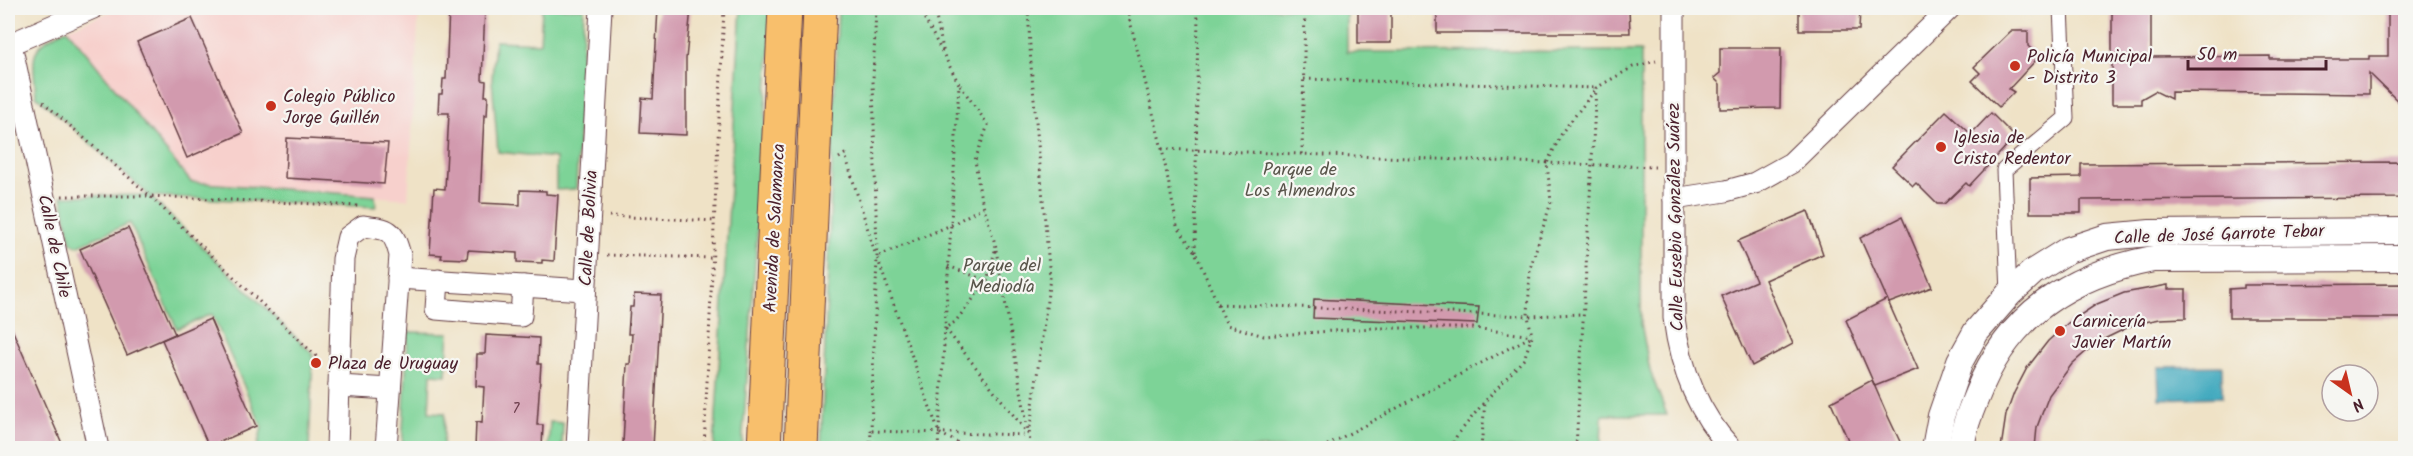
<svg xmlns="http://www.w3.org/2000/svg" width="2413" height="456" font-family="Kalam,sans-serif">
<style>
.built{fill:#f7d0cc}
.green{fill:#7dd397;stroke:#647961;stroke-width:1.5}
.water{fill:#3fa9be;stroke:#446474;stroke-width:1.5}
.building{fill:#d29aae}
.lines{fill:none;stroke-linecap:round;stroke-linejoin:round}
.pedestrian-casing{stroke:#633c42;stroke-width:17}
.minor-casing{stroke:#633c42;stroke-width:23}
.tertiary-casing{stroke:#633c42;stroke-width:28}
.trunk-casing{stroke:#633c42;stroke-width:35}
.path{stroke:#633c42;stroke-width:3;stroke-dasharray:1.5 4.5;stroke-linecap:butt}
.pedestrian{stroke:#fff;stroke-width:15}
.minor{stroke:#fff;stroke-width:21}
.tertiary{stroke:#fff;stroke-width:26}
.trunk{stroke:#f8bf6c;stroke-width:33}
.poi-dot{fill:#c8321e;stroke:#f6f6f2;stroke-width:2}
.labels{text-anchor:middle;stroke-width:4.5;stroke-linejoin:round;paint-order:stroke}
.number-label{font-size:15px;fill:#6c3e4c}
.poi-label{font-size:18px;fill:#4a1f2b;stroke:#f6f6f2;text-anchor:start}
.park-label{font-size:18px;fill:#59554b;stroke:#f6f6f2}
.street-label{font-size:18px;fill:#4a1f2b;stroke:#f6f6f2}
</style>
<rect width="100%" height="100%" fill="#f6f6f2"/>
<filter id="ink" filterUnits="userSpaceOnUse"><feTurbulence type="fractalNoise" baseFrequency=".0167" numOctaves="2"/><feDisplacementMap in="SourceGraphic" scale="12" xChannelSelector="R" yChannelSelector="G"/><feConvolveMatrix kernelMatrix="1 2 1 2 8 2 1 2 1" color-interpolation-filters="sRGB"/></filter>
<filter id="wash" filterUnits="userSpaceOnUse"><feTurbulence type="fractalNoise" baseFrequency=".008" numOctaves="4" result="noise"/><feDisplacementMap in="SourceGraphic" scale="24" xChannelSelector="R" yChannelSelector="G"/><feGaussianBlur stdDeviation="1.35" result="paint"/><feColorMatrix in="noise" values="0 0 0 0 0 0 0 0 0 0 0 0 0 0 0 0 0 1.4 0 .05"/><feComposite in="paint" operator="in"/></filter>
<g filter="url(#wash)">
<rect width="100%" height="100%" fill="#efe2c6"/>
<path class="built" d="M119,8H419L408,199L191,182L67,29Z"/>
<g class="green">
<path d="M542,8H584L576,189L556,190V158L498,152L492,80L495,41L540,43Z"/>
<path d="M741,8H773L742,448H714Z"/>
<path d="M838,8H1347V52L1641,51V323L1650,371L1667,415H1602L1601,448H821Z"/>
<path d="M67,29L191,182L375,196L376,207L150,196L313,354L309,448H257L262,427L212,314L177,329L130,223L77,246L71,243L62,196L149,195L36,96C33,56 27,46 67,29Z"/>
<path d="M408,332L449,333L446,375L431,374L429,412L445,413L443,448H402Z"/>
<path d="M550,422L563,423L562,448H548Z"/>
</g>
<path class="water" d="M2222,366V397L2159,399L2158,367Z"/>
<g id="blocks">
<g class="building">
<path d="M449,8H485L482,80L486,81L485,96H488L487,116L484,115L480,203L520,205V190L546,191V194L558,195L554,261L542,260V263L517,262V253L468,250L467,259L441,258L442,255L430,254L434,188L445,189L449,113H438L439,94H442L443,79H446Z"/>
<path d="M658,8H691L686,59V135L640,133L642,98L653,99Z"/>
<rect x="1358" y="8" width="33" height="35"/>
<path d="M1437,8H1629L1630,33H1437Z"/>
<path d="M1799,8H1860L1859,30H1799Z"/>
<path d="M2112,8H2139L2151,13V57L2270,56V59H2369V56H2388V8H2406V109L2369,73V94L2171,92V99L2155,91L2141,99V104H2112Z"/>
<path d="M192,18L243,133L187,158L137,42Z"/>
<path d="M2011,31H2028V46L2035,53L2036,60L2009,89L2014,92L1999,107L1972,81L1980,73L1974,67Z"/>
<path d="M1720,48H1781L1780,108L1720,109V84L1714,78L1720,73Z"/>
<path d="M1946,111L1971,134L1991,113L2015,137L1969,186L1966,183L1944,204H1937L1916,183L1913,186L1892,166Z"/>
<path d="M287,138L388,143L384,184L285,178Z"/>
<path d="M2406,162V198L2081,200V213H2030V178L2081,177V164Z"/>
<path d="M1808,211L1823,254L1765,280L1793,344L1752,366L1721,296L1756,281L1738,241Z"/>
<path d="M1902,217L1932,287L1889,303L1860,238Z"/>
<path d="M128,228L175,334L127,355L80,249Z"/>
<path d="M2406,284V318H2229V289L2244,288V285Z"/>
<path d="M2168,285V289H2186V318L2160,319L2135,324L2096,343L2072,364L2049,395L2037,427L2035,448H2001L2006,415L2014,393L2027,368L2048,341L2068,323L2097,304L2124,293Z"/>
<path d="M634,294L661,295L653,448H626V444H623L627,364H630L632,334H628L630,307H633Z"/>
<path d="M1314,299L1479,307L1477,324L1313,318Z"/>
<path d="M1887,299L1918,369L1875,386L1846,320Z"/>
<path d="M210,319L256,426L209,447L162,340Z"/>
<path d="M8,320L64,448H8Z"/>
<path d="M486,335L539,338L538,364H541L537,425H543L542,448H475L476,422L482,423L484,387L476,386L477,354H485Z"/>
<path d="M1872,380L1886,412L1903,448H1852L1849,442L1831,402Z"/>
</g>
</g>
</g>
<g filter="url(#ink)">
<use href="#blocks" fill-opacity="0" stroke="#633c42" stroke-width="1.5"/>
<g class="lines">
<g class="pedestrian-casing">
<path id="pedestrian" d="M2009,294L2004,170L2066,118L2061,8"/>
</g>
<g class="minor-casing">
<g id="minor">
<path d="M1674,8V318C1680,366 1697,412 1731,448"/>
<path d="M11,44L98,448"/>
<path d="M8,45L93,8"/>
<path d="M1674,199L1726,191L1755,183L1791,163L1950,8"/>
<path d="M398,278L584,290"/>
<path d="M438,280L436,309L521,316L523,286"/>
<path d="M339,386L390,389"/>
<path d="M337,448L343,259L348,237L363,226C389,229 393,229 400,255L386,448"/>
<path d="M577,448L601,8"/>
</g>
</g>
<g class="tertiary-casing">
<g id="tertiary">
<path d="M1935,448L1941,416L1960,361L1976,332L2009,294L2033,272L2068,250L2107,237L2150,233L2406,231"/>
<path d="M1962,448C1962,431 1970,412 1977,395C2008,314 2070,275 2153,259L2406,258"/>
</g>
</g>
<g class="trunk-casing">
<g id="trunk">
<path d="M764,448L785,8"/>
<path d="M801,448L820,8"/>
</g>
</g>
<g class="path">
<path d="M919,8L959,84L938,448"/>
<path d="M934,8L944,54"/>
<path d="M1028,8L1031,65L1050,278L1029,435"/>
<path d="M1129,8V17L1162,149L1177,226L1195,252L1227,325L1264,336L1373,328H1474L1532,336"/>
<path d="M1304,79L1596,88"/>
<path d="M960,85L988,125L975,160L980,194L996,247L987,281L955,322L945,328L1029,435L1031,448"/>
<path d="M43,102L150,196L319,359"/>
<path d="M1162,149L1655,167"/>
<path d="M1302,154L1305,8"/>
<path d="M839,158L845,154L875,253"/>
<path d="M62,196H150L358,206"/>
<path d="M609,216L715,221"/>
<path d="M996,250L1028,430"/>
<path d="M1195,252L1198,8"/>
<path d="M607,255L713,258"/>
<path d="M948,266L987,281"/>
<path d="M1218,304L1528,316L1582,314"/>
<path d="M871,431L877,257L873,80L876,8"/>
<path d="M704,448L724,8"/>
<path d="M870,448L871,431L1028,435"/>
<path d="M968,448L939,433L877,257L951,225L983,207"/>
<path d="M1322,448L1530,337"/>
<path d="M1451,448L1456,437L1485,401L1524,359L1532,336L1528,316L1530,269L1551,202L1547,163L1563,131L1596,89"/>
<path d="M1481,448L1485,402"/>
<path d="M1576,448L1596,88L1633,67L1656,61"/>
</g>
<use href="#pedestrian" class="pedestrian"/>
<use href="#minor" class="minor"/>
<use href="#tertiary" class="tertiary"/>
<use href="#trunk" class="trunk"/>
</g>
</g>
<g class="poi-dot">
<circle cx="2015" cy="66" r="6"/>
<circle cx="271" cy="106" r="6"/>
<circle cx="1941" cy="147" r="6"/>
<circle cx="2060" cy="331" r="6"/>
<circle cx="316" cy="363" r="6"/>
</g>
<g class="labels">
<g class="number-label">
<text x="516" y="413">7</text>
</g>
<g class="poi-label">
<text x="2027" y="62">Policía Municipal<tspan x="2027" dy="21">- Distrito 3</tspan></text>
<text x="283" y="102">Colegio Público<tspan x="283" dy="21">Jorge Guillén</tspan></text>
<text x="1953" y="143">Iglesia de<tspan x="1953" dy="21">Cristo Redentor</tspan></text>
<text x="2072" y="327">Carnicería<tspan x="2072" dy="21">Javier Martín</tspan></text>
<text x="328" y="369">Plaza de Uruguay</text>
</g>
<g class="park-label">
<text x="1300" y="175">Parque de<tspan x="1300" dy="21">Los Almendros</tspan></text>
<text x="1002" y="271">Parque del<tspan x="1002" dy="21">Mediodía</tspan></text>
</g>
<g class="street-label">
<text transform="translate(1675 217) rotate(-91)" y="6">Calle Eusebio González Suárez</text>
<text transform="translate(588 228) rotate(-87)" y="6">Calle de Bolivia</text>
<text transform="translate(774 228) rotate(-87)" y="6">Avenida de Salamanca</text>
<text transform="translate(2219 234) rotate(-2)" y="6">Calle de José Garrote Tebar</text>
<text transform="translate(55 246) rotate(78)" y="6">Calle de Chile</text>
</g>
</g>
<rect width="2413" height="456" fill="none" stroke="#f6f6f2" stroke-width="30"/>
<g transform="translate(2350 393) rotate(146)"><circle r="28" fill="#f6f6f2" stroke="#b1a0a2" stroke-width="1.5"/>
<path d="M0-4.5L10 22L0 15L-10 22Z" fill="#c8321e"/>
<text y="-9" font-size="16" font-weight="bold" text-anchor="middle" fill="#4a1f2b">N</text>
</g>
<path d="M2188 60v9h138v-9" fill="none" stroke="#4a1f2b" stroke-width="3"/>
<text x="2197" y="60" font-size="18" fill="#4a1f2b" stroke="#f6f6f2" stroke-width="4.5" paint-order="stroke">50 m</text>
</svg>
